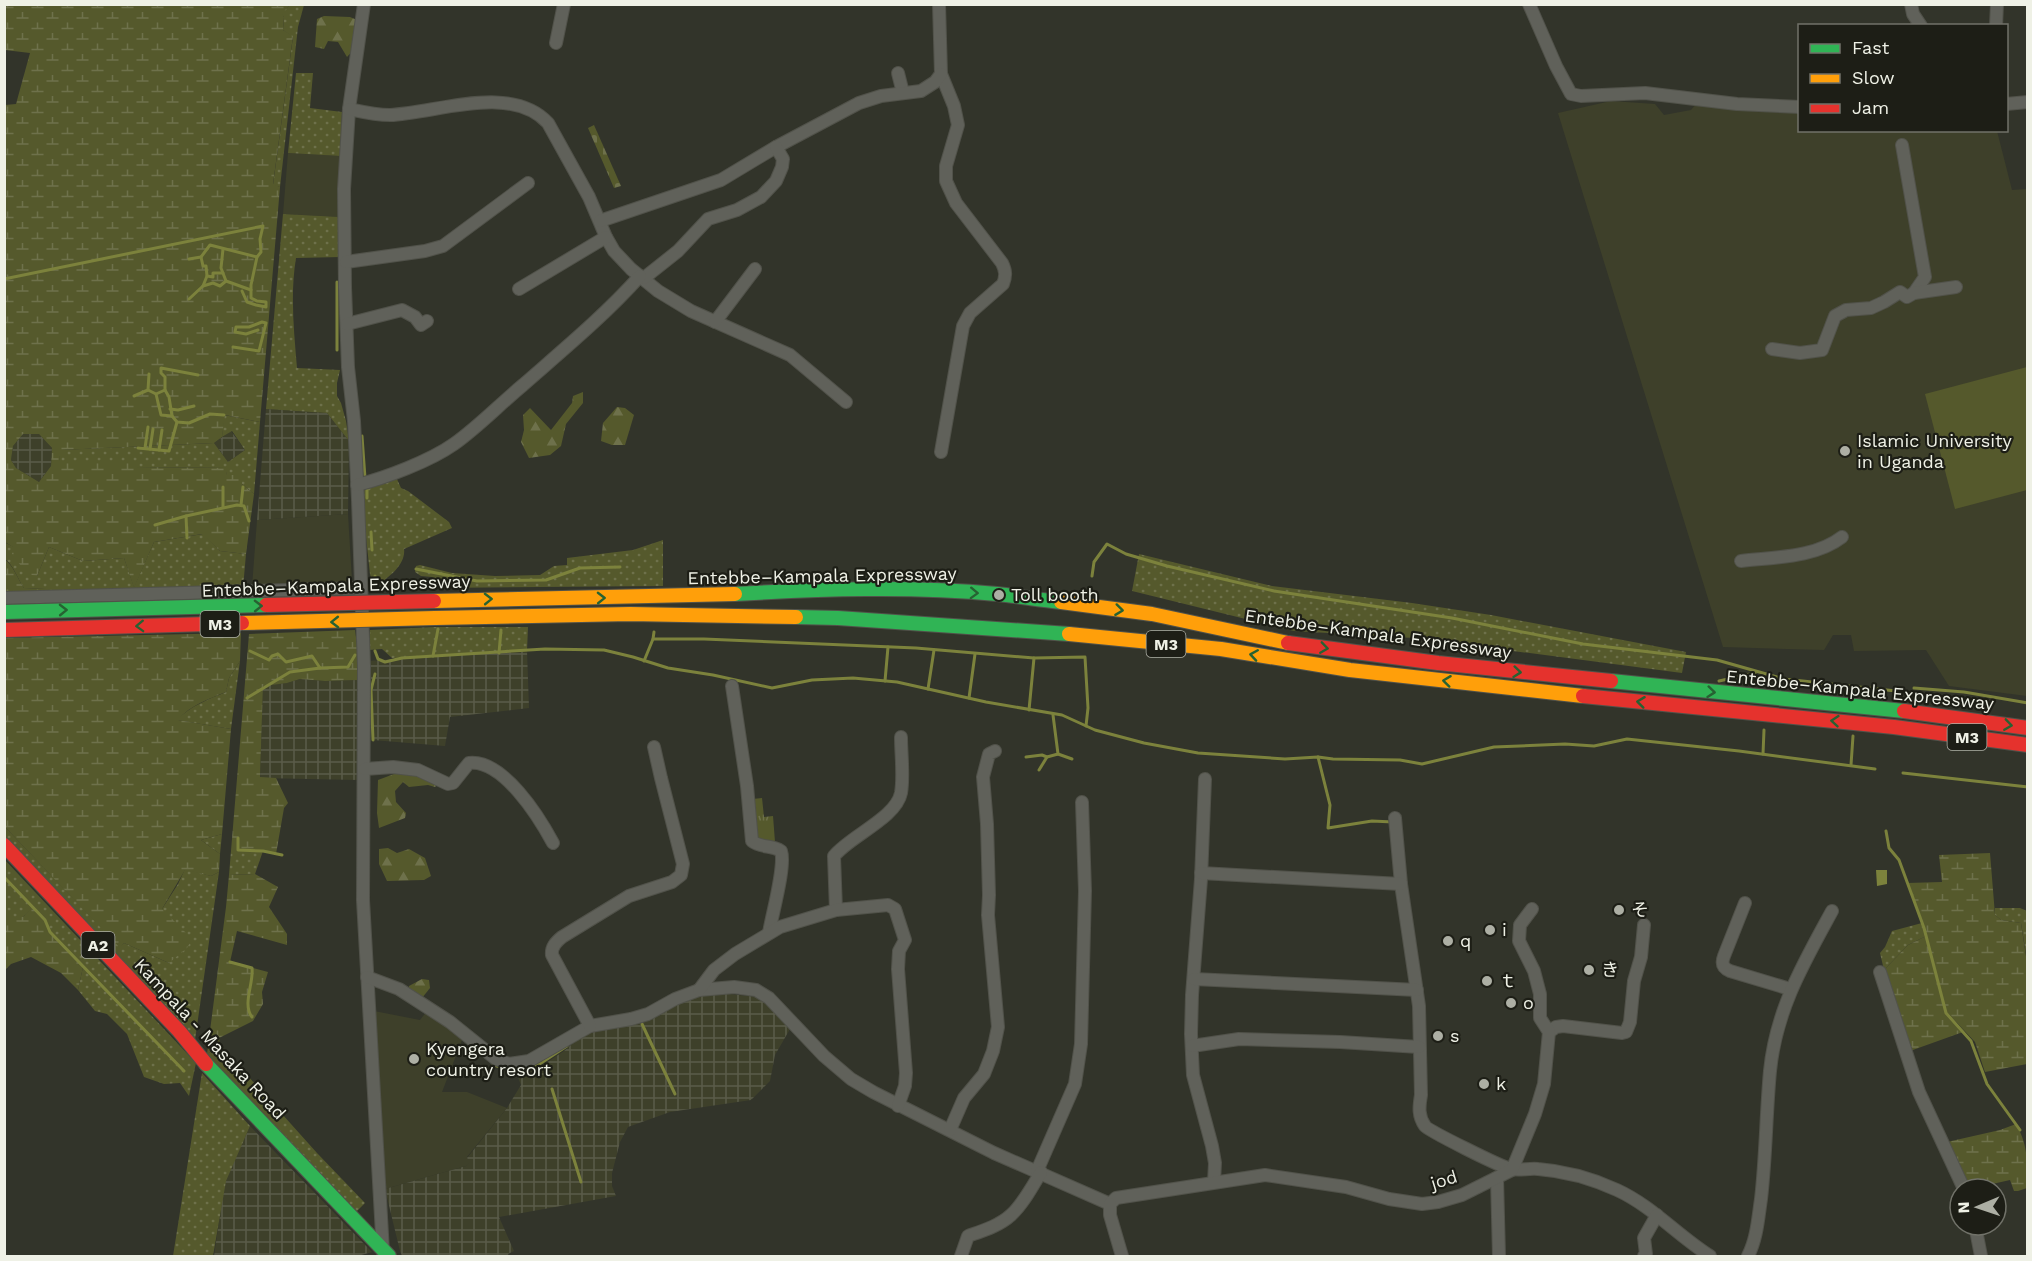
<svg xmlns="http://www.w3.org/2000/svg" width="2032" height="1261" font-family="'Work Sans','Noto Sans SC','Noto Sans JP',sans-serif">
<style>
.built{fill:#3e402a}
.industrial{fill:url(#industrial-grid)}
.grass{fill:url(#grass-dots)}
.forest{fill:url(#forest-firs)}
.wetland{fill:url(#wetland-marsh);fill-rule:evenodd}
.cemetery{fill:url(#cemetery-stones)}
.park{fill:url(#park-tufts)}
.garden{fill:#55592c}
.water{fill:#7c823c}
.lines{fill:none;stroke-linecap:round;stroke-linejoin:round}
.stream{stroke:#7c823c;stroke-width:3}
.street-casing{stroke:#51524a;stroke-width:14}
.fast-casing{stroke:#51524a;stroke-width:16}
.slow-casing{stroke:#51524a;stroke-width:16}
.jam-casing{stroke:#51524a;stroke-width:16}
.street{stroke:#60615a;stroke-width:12}
.fast{stroke:#30b455;stroke-width:14}
.slow{stroke:#ff9f0a;stroke-width:14}
.jam{stroke:#e5322d;stroke-width:14}
.fast-bridge-casing{stroke:#51524a;stroke-width:16;stroke-linecap:butt}
.slow-bridge-casing{stroke:#51524a;stroke-width:16;stroke-linecap:butt}
.jam-bridge-casing{stroke:#51524a;stroke-width:16;stroke-linecap:butt}
.fast-bridge{stroke:#30b455;stroke-width:14}
.slow-bridge{stroke:#ff9f0a;stroke-width:14}
.jam-bridge{stroke:#e5322d;stroke-width:14}
.oneway{stroke:#266232}
.poi-dot{fill:#adafa4;stroke:#1d1e16;stroke-width:2}
.labels{text-anchor:middle;stroke-width:4.5;stroke-linejoin:round;paint-order:stroke}
.shield{fill:#1d1e16;stroke:#b0b2a8;stroke-width:1.5}
.shield-label{font-size:16px;font-weight:bold;fill:#eff1e6}
.poi-label{font-size:18px;fill:#eff1e6;stroke:#1d1e16;text-anchor:start}
.street-label{font-size:18px;fill:#eff1e6;stroke:#1d1e16}
</style>
<defs>
<pattern id="industrial-grid" width="8" height="8" patternUnits="userSpaceOnUse" patternTransform="scale(1.5)"><rect width="8" height="8" fill="#3e402a"/><path d="M0 4h8M4 0v8" fill="none" stroke="#5a5c49"/></pattern>
<pattern id="grass-dots" width="8" height="8" patternUnits="userSpaceOnUse" patternTransform="scale(1.5)"><rect width="8" height="8" fill="#55592c"/><path d="M2 2h.1M6 6h.1" fill="none" stroke="#6e714b" stroke-width="1.8" stroke-linecap="round"/></pattern>
<pattern id="forest-firs" width="22" height="20" patternUnits="userSpaceOnUse" patternTransform="scale(1.5)"><rect width="22" height="20" fill="#55592c"/><path d="M5 1l3.5 6h-7zM16 11l3.5 6h-7z" fill="#6e714b"/></pattern>
<pattern id="wetland-marsh" width="20" height="14" patternUnits="userSpaceOnUse" patternTransform="scale(1.5)"><rect width="20" height="14" fill="#55592c"/><path d="M1 5h8M5 5V1M11 12h8M15 12V8" fill="none" stroke="#6e714b"/></pattern>
<pattern id="cemetery-stones" width="16" height="16" patternUnits="userSpaceOnUse" patternTransform="scale(1.5)"><rect width="16" height="16" fill="#55592c"/><path d="M2 7V4a2 2 0 0 1 4 0v3zM10 15v-3a2 2 0 0 1 4 0v3z" fill="#6e714b"/></pattern>
<pattern id="park-tufts" width="24" height="20" patternUnits="userSpaceOnUse" patternTransform="scale(1.5)"><rect width="24" height="20" fill="#55592c"/><path d="M3 7l-1-3M5 7V3M7 7l1-3M15 17l-1-3M17 17v-4M19 17l1-3" fill="none" stroke="#6e714b"/></pattern>
</defs>
<rect width="100%" height="100%" fill="#32342a"/>
<g class="built">
<path d="M1611,101L1655,104L1664,115L1691,110L1696,104L1799,112L1800,130L1997,131L2012,190L2027,189V696L1949,686L1926,650L1854,651L1851,635H1833L1824,650L1723,647L1558,113Z"/>
<path d="M288,153L340,156V217L283,214Z"/>
<path d="M348,514L352,581L348,585L252,587L257,520Z"/>
<path d="M374,1011L420,1020L427,1011L462,1040L442,1092H467L507,1108L467,1157L471,1161L466,1166L385,1189Z"/>
</g>
<g class="industrial">
<path d="M266,409L327,413L349,441L348,514L257,520Z"/>
<path d="M231,431L245,450L228,462L214,443Z"/>
<path d="M23,434H39L52,448L51,466L39,482L16,468L11,460L13,446Z"/>
<path d="M527,651L529,708L450,717L445,746L373,740L367,661Z"/>
<path d="M300,679L325,681L358,680L359,736L358,780L260,778L263,685L287,683Z"/>
<path d="M710,992L758,997L776,1012L790,1029L775,1055L770,1081L751,1100L670,1112L628,1127L620,1142L612,1173V1186L616,1196L499,1217L514,1251L508,1254L509,1256H402L400,1251L385,1189L466,1166L470,1161L467,1158L507,1108L521,1085L516,1072L540,1067L564,1051L587,1031Z"/>
<path d="M250,1126L372,1252L358,1256H214L225,1181Z"/>
</g>
<g class="grass">
<path d="M290,5H304L298,27L280,187L273,185L293,37L283,30L284,17L281,13Z"/>
<path d="M296,73H313L310,108L342,112L340,156L288,153Z"/>
<path d="M283,214L340,217L341,257L296,258C290,294 294,332 297,368L340,370L337,383V396L341,403L346,421L349,441L327,413L266,409Z"/>
<path d="M224,415L260,422L254,494L242,484L226,475L227,468L136,467V461H59L60,450L214,443L228,462L245,450L232,431L222,437Z"/>
<path d="M396,477L401,488L408,491L449,522L452,528L404,549C406,563 391,576 380,583L372,582L370,574L361,491Z"/>
<path d="M203,534L220,551L246,554L243,588H134L52,592L46,589L24,588C17,578 14,566 5,559L4,542L14,547L37,576L49,547L83,561L124,558L134,587L154,542Z"/>
<path d="M663,540V586L436,588L432,577L421,576L415,572L416,566L420,565L452,573L495,576L540,575L554,566L567,565V558L633,550Z"/>
<path d="M1139,554L1272,586L1412,603L1491,615L1686,652L1682,673L1414,638L1294,631L1132,591Z"/>
<path d="M435,627H528L527,651L392,658L382,649L369,650L370,630Z"/>
<path d="M240,661L231,729L177,720C190,706 209,699 226,692L229,678Z"/>
<path d="M5,827L120,947L124,943L169,963L162,909L178,884L185,869L211,876L219,872L195,1040L5,838Z"/>
<path d="M222,834L220,854L201,840Z"/>
<path d="M231,851H263L255,874L229,875Z"/>
<path d="M4,859L196,1063L189,1096L180,1083L164,1084L144,1077L127,1034L107,1014L95,1011L78,990L83,967L50,932L45,920L33,908L23,917H5Z"/>
<path d="M1995,908H2020L2027,911V960L2021,923L2001,920L1995,915Z"/>
<path d="M1922,923L1926,936L1908,945L1884,970L1880,953L1885,947L1892,931Z"/>
<path d="M220,1045L317,1153L365,1203L356,1212L207,1054Z"/>
<path d="M202,1073L250,1126L226,1181L213,1256H173Z"/>
</g>
<g class="forest">
<path d="M324,16L350,17L357,20L354,49L347,57L338,42L328,41L324,49L315,47L317,19Z"/>
<path d="M583,392V403L566,424L561,446L550,455L529,458L521,442L524,430L523,415L530,408L551,430L572,403L573,396Z"/>
<path d="M617,407L625,408L634,415L625,445H612L601,441L603,423Z"/>
<path d="M418,772L437,785L435,787L428,785L409,787L403,782L395,791L396,802L406,813L405,818L379,828L377,813L378,780L394,774Z"/>
<path d="M388,848L397,853L409,849L425,858L431,876L424,880L387,881L379,864V849Z"/>
<path d="M422,979L429,980L430,988L422,998L409,990V986Z"/>
</g>
<g class="wetland">
<path d="M5,4L290,5L282,13L284,17L283,30L293,36L273,184L280,187L260,422L225,415L222,437L214,443L61,450L59,461H137L136,467L228,468L226,475H242V484L254,494L246,554L220,551L202,534L154,542L134,588L124,558L83,561L49,547L37,576L27,574L12,554L13,547L5,542V105L16,104L30,53L5,50ZM23,434H39L52,448L51,466L39,482L16,468L11,460L13,446Z"/>
<path d="M4,559C14,566 17,578 24,588L48,589L52,592L5,594Z"/>
<path d="M355,630L358,652V680L325,681L300,679L287,683L263,686L260,777L276,778L288,803L284,808L276,854L263,851H231L249,634Z"/>
<path d="M241,633L240,661L229,678L226,692C209,699 190,705 178,720L231,729L222,834L201,840L220,854L219,872L211,876L185,870L162,909L192,939L187,948L169,963L124,943L120,948L5,827L4,638Z"/>
<path d="M1990,853L1995,915L2001,920L2021,923L2028,970L2027,1064L1985,1072L1975,1042L1946,1011L1963,1032L1910,1051L1884,970L1908,945L1926,936L1907,883L1942,882L1939,855Z"/>
<path d="M255,874L278,887L269,907L287,934V945L237,931L230,962L268,972L262,992L263,1004L253,1021L219,1038L220,1045L207,1054L226,907L229,875Z"/>
<path d="M33,907L45,920L50,932L83,967L78,990L61,973L31,957L11,964L5,970V917H23Z"/>
<path d="M2016,1124C2029,1147 2027,1163 2027,1188L2018,1191H2014L2010,1180L1970,1189L1947,1142L2000,1130Z"/>
</g>
<path class="cemetery" d="M594,125L621,186L614,188L588,128Z"/>
<path class="park" d="M762,798L764,817L773,816L775,842L756,843L753,799Z"/>
<path class="garden" d="M2027,367V490L1955,509L1925,394Z"/>
<path class="water" d="M1876,870H1887V884L1877,886Z"/>
<g class="lines">
<g class="stream">
<path d="M223,249L221,268L226,281L251,290"/>
<path d="M201,257L203,266H206L207,276L203,286"/>
<path d="M189,259L201,257L210,245L257,257"/>
<path d="M207,276L213,277V273H223"/>
<path d="M4,279L263,226L260,239L261,252L257,257L251,285V298L257,301L266,302V307L256,305L247,302L242,291"/>
<path d="M337,282V350"/>
<path d="M189,299L203,286L213,283L220,286L226,281"/>
<path d="M233,347L259,351L266,323L262,322L249,327H236L235,332L246,334L258,330"/>
<path d="M148,390L149,374"/>
<path d="M165,390V377L161,373V368L198,375"/>
<path d="M156,394L165,390L169,397L172,416"/>
<path d="M134,396L148,390L156,394L161,415L172,416L177,422L189,423L210,414L224,415"/>
<path d="M170,409L178,410L194,406"/>
<path d="M362,436L365,478"/>
<path d="M138,448L169,451L177,422"/>
<path d="M145,448L148,427"/>
<path d="M150,449L153,429"/>
<path d="M159,450L162,430"/>
<path d="M223,487V507"/>
<path d="M367,498V488"/>
<path d="M241,505L243,487"/>
<path d="M186,516L187,538"/>
<path d="M155,525L186,516L237,505L244,506L249,521"/>
<path d="M371,532L372,550"/>
<path d="M416,569L477,581L546,580L580,568L620,567"/>
<path d="M375,576V585"/>
<path d="M1092,576L1094,562L1107,544L1126,554L1167,566L1274,591L1452,618L1583,644L1717,660L1784,679L1896,691"/>
<path d="M653,639H704L916,648L1034,658L1085,657L1088,708L1086,726"/>
<path d="M250,651L269,660L272,656L278,654L286,662L312,656L320,668"/>
<path d="M375,651L378,659L385,662L402,658L545,649L604,650L633,657L668,668L713,675L772,688L812,680L853,678L897,682L986,702L1062,715L1095,730L1144,743L1198,753L1285,759L1318,757L1333,759L1400,760L1422,764L1494,747L1565,744L1594,746L1627,739L1739,751L1875,769"/>
<path d="M499,653L501,630"/>
<path d="M433,656L438,629"/>
<path d="M644,661L653,639L654,632"/>
<path d="M885,681L888,647"/>
<path d="M1719,681L1755,673"/>
<path d="M1914,688L1964,692L2028,703"/>
<path d="M928,689L934,650"/>
<path d="M247,698L290,672L320,668L348,667L355,655"/>
<path d="M969,698L975,654"/>
<path d="M1029,710L1034,658"/>
<path d="M373,740L371,690L375,674"/>
<path d="M1058,754L1072,759"/>
<path d="M1763,754L1764,730"/>
<path d="M1026,757L1042,755L1047,757L1058,754L1053,715"/>
<path d="M1318,757L1330,805L1328,828L1372,821L1393,822"/>
<path d="M1851,765L1853,736"/>
<path d="M1039,770L1047,757"/>
<path d="M1903,773L2028,787"/>
<path d="M1886,831L1889,848L1899,860L1924,928L1946,1013L1971,1041L1987,1084L2020,1130"/>
<path d="M238,838V850L263,851L282,855"/>
<path d="M4,877L45,920L50,932L184,1071"/>
<path d="M230,962L252,968C254,983 242,1004 252,1017"/>
<path d="M642,1024L675,1094"/>
<path d="M493,1065L520,1072L535,1067L567,1046"/>
<path d="M552,1089L581,1182"/>
</g>
<g class="street-casing">
<g id="street">
<path d="M364,4L349,109L344,189L345,287L348,367L354,421L358,500L364,666L363,900L383,1252"/>
<path d="M939,4L941,74L954,106L958,125L946,166V181L956,203L1002,263C1006,271 1006,276 1003,284L970,313L963,326L941,452"/>
<path d="M1529,4L1556,66L1571,94L1581,96L1645,93L1737,104L1800,107"/>
<path d="M1911,4L1913,14L1921,26"/>
<path d="M1996,26L1997,4"/>
<path d="M556,43L564,4"/>
<path d="M898,73L903,93"/>
<path d="M2006,104L2028,102"/>
<path d="M349,109C363,112 376,115 390,115C437,113 511,83 548,123L589,197L606,237L614,251L631,269L658,291L691,311L790,355L846,402"/>
<path d="M1902,145L1925,277L1914,293"/>
<path d="M600,221L721,180L776,147L859,103L881,96L921,91L935,82L941,74"/>
<path d="M346,262L425,251L443,246L528,183"/>
<path d="M644,278L678,251L708,219L737,210L761,197L776,181L782,167L783,159L776,147"/>
<path d="M519,289L606,237"/>
<path d="M715,322L755,269"/>
<path d="M347,324L402,310L415,317L421,325L427,321"/>
<path d="M1772,349L1800,353L1822,350L1835,316L1846,310L1871,308L1884,302L1900,292L1907,297L1914,293L1956,287"/>
<path d="M357,485C385,478 430,461 454,444C478,427 500,404 523,385C564,349 604,316 640,276"/>
<path d="M1741,561C1774,557 1815,558 1842,537"/>
<path d="M4,598L361,588"/>
<path d="M732,686L747,786L752,841C760,848 772,845 781,851C786,866 772,914 769,933"/>
<path d="M365,769L393,767L418,770L448,784L453,783L469,763C503,759 539,817 553,843"/>
<path d="M1205,779L1201,879L1192,995L1191,1034L1193,1075L1212,1146L1215,1163L1214,1182"/>
<path d="M1395,818L1401,884L1419,1006L1421,1095C1419,1107 1418,1116 1425,1126C1429,1131 1501,1167 1511,1169C1519,1171 1529,1168 1538,1169C1565,1171 1593,1179 1617,1190C1652,1206 1678,1236 1710,1256"/>
<path d="M1201,873L1401,884"/>
<path d="M1745,903L1724,956C1721,964 1723,968 1730,971L1790,989"/>
<path d="M836,910L834,856C850,836 896,818 901,793C904,776 901,755 901,737"/>
<path d="M1880,972L1919,1092L1964,1189"/>
<path d="M367,977L399,989L450,1022L496,1059L509,1064L529,1061L590,1026L631,1019L648,1014L675,999L699,990L734,987L756,990L769,998L824,1056L851,1079L873,1092L994,1153L1110,1204"/>
<path d="M1194,979L1417,990"/>
<path d="M699,990L714,970L735,954L780,927L836,910L888,905L895,909L905,940L899,951L898,969L906,1073L905,1086L898,1106"/>
<path d="M590,1026L552,955C551,947 556,942 562,937L629,896L672,882L681,875L683,864L661,778L654,747"/>
<path d="M1549,1032L1556,1027L1563,1026L1622,1033L1626,1032L1630,1022L1634,981L1641,957L1644,925"/>
<path d="M1192,1046L1239,1039L1340,1042L1419,1047"/>
<path d="M950,1130L964,1098L984,1074L993,1051L998,1027L988,915L989,895L987,824L983,777L989,754L995,751"/>
<path d="M1037,1171L1075,1084L1081,1044L1085,891L1082,802"/>
<path d="M1497,1178L1499,1256"/>
<path d="M1110,1204L1116,1198L1265,1175L1346,1187L1389,1199L1422,1204L1438,1202L1462,1195L1512,1170L1535,1114L1544,1084L1549,1032L1540,1018V994L1534,971L1519,941L1520,925L1532,909"/>
<path d="M1110,1204V1215L1122,1256"/>
<path d="M1975,1225L1981,1256"/>
<path d="M961,1256L968,1236C982,1231 999,1226 1011,1215C1023,1204 1032,1187 1041,1172"/>
<path d="M1644,1256L1646,1254L1644,1238L1657,1215"/>
<path d="M1748,1256C1757,1238 1758,1219 1761,1199C1766,1156 1766,1114 1770,1071C1776,1010 1803,964 1832,911"/>
</g>
</g>
<g class="fast-casing">
<g id="fast">
<path d="M735,594C821,589 910,586 997,594C1018,596 1039,600 1061,602"/>
<path d="M796,617L838,618L1069,634"/>
<path d="M1611,681L1904,711"/>
<path d="M206,1064L389,1256"/>
</g>
</g>
<g class="slow-casing">
<g id="slow">
<path d="M434,601L735,594"/>
<path d="M1061,602L1152,614L1288,643"/>
<path d="M435,618L630,614L796,617"/>
<path d="M1069,634L1221,649L1350,670L1583,696"/>
</g>
</g>
<g class="jam-casing">
<g id="jam">
<path d="M1288,643L1438,663L1611,681"/>
<path d="M1583,696L1894,727L2028,745"/>
<path d="M1904,711L2028,728"/>
<path d="M4,845L179,1031L206,1064"/>
</g>
</g>
<use href="#street" class="street"/>
<use href="#fast" class="fast"/>
<use href="#slow" class="slow"/>
<use href="#jam" class="jam"/>
<g class="fast-bridge-casing">
<path id="fast-bridge" d="M4,612L266,605"/>
</g>
<g class="slow-bridge-casing">
<path id="slow-bridge" d="M242,623L435,618"/>
</g>
<g class="jam-bridge-casing">
<g id="jam-bridge">
<path d="M266,605L434,601"/>
<path d="M4,630L242,623"/>
</g>
</g>
<use href="#fast-bridge" class="fast-bridge"/>
<use href="#slow-bridge" class="slow-bridge"/>
<use href="#jam-bridge" class="jam-bridge"/>
</g>
<defs><path id="oneway-chevron" d="M-2-3.5L2.5 0L-2 3.5" fill="none" stroke-width="1.6" stroke-linecap="round" stroke-linejoin="round" transform="scale(1.5)"/></defs>
<g class="oneway">
<use href="#oneway-chevron" transform="translate(974 593) rotate(2)"/>
<use href="#oneway-chevron" transform="translate(601 598) rotate(-1)"/>
<use href="#oneway-chevron" transform="translate(488 599) rotate(-1)"/>
<use href="#oneway-chevron" transform="translate(258 606) rotate(-1)"/>
<use href="#oneway-chevron" transform="translate(63 610) rotate(-1)"/>
<use href="#oneway-chevron" transform="translate(1119 610) rotate(7)"/>
<use href="#oneway-chevron" transform="translate(335 622) rotate(179)"/>
<use href="#oneway-chevron" transform="translate(140 626) rotate(178)"/>
<use href="#oneway-chevron" transform="translate(1324 648) rotate(8)"/>
<use href="#oneway-chevron" transform="translate(1254 655) rotate(-171)"/>
<use href="#oneway-chevron" transform="translate(1517 672) rotate(6)"/>
<use href="#oneway-chevron" transform="translate(1447 681) rotate(-173)"/>
<use href="#oneway-chevron" transform="translate(1711 692) rotate(6)"/>
<use href="#oneway-chevron" transform="translate(1641 702) rotate(-173)"/>
<use href="#oneway-chevron" transform="translate(1835 721) rotate(-175)"/>
<use href="#oneway-chevron" transform="translate(2008 725) rotate(8)"/>
</g>
<g class="poi-dot">
<circle cx="1845" cy="451" r="6"/>
<circle cx="999" cy="595" r="6"/>
<circle cx="1619" cy="910" r="6"/>
<circle cx="1490" cy="930" r="6"/>
<circle cx="1448" cy="941" r="6"/>
<circle cx="1589" cy="970" r="6"/>
<circle cx="1487" cy="981" r="6"/>
<circle cx="1511" cy="1003" r="6"/>
<circle cx="1438" cy="1036" r="6"/>
<circle cx="414" cy="1059" r="6"/>
<circle cx="1484" cy="1084" r="6"/>
</g>
<g class="labels">
<g class="shield">
<rect x="200.5" y="611" width="39" height="26" rx="4.5"/>
<rect x="1146.5" y="631" width="39" height="26" rx="4.5"/>
<rect x="1947.5" y="724" width="39" height="26" rx="4.5"/>
<rect x="81.5" y="932" width="33" height="26" rx="4.5"/>
</g>
<g class="shield-label">
<text x="220" y="630">M3</text>
<text x="1166" y="650">M3</text>
<text x="1967" y="743">M3</text>
<text x="98" y="951">A2</text>
</g>
<g class="poi-label">
<text x="1857" y="447">Islamic University<tspan x="1857" dy="21">in Uganda</tspan></text>
<text x="1011" y="601">Toll booth</text>
<text x="1631" y="916">そ</text>
<text x="1502" y="936">i</text>
<text x="1460" y="947">q</text>
<text x="1601" y="976">き</text>
<text x="1499" y="987">ｔ</text>
<text x="1523" y="1009">o</text>
<text x="1450" y="1042">s</text>
<text x="426" y="1055">Kyengera<tspan x="426" dy="21">country resort</tspan></text>
<text x="1496" y="1090">k</text>
</g>
<g class="street-label">
<text transform="translate(822 576) rotate(-1)" y="6">Entebbe–Kampala Expressway</text>
<text transform="translate(336 586) rotate(-2)" y="6">Entebbe–Kampala Expressway</text>
<text transform="translate(1378 634) rotate(8)" y="6">Entebbe–Kampala Expressway</text>
<text transform="translate(1860 690) rotate(6)" y="6">Entebbe–Kampala Expressway</text>
<text transform="translate(210 1039) rotate(47)" y="6">Kampala - Masaka Road</text>
<text transform="translate(1444 1180) rotate(-17)" y="6">jod</text>
</g>
</g>
<rect width="2032" height="1261" fill="none" stroke="#eff1e6" stroke-width="12"/>
<rect x="1798" y="24" width="210" height="108" fill="#1d1e16" stroke="#717269" stroke-width="1.5"/>
<rect x="1810" y="44" width="30" height="9" fill="#30b455" stroke="#717269" stroke-width="1.5"/>
<text x="1852" y="54" font-size="18" fill="#eff1e6">Fast</text>
<rect x="1810" y="74" width="30" height="9" fill="#ff9f0a" stroke="#717269" stroke-width="1.5"/>
<text x="1852" y="84" font-size="18" fill="#eff1e6">Slow</text>
<rect x="1810" y="104" width="30" height="9" fill="#e5322d" stroke="#717269" stroke-width="1.5"/>
<text x="1852" y="114" font-size="18" fill="#eff1e6">Jam</text>
<g transform="translate(1978 1207) rotate(268)"><circle r="28" fill="#1d1e16" stroke="#717269" stroke-width="1.5"/>
<path d="M0-4.5L10 22L0 15L-10 22Z" fill="#adafa4"/>
<text y="-9" font-size="16" font-weight="bold" text-anchor="middle" fill="#eff1e6">N</text>
</g>
</svg>
